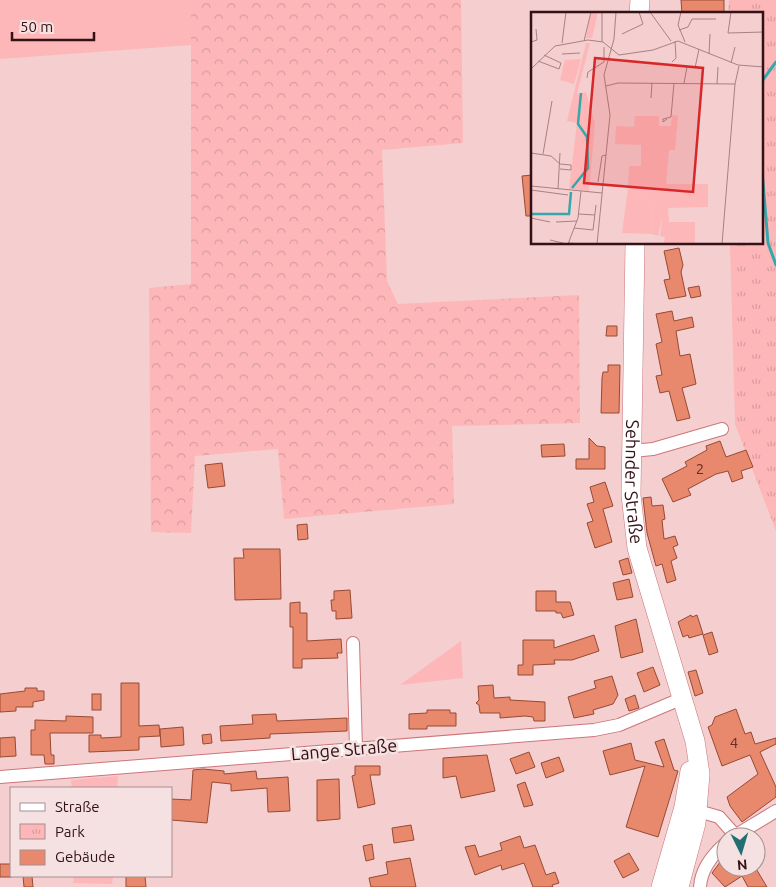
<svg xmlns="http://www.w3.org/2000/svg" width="776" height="887" font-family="Ubuntu,sans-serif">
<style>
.green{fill:#fdb7b9}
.forest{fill:url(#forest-crowns)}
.park{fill:url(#park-tufts)}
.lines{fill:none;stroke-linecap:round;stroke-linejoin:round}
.stream{stroke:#36a8ab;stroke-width:3}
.building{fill:#e8886c;stroke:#974a33}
.street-casing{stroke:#cd767a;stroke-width:14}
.primary-casing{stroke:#cd767a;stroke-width:20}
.street{stroke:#fff;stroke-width:12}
.primary{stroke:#fff;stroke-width:19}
.labels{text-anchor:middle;stroke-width:5;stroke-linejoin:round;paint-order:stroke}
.number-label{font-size:15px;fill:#602f2a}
.street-label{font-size:18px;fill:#331114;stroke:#f5e1e1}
.inset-river{fill:none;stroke:#36a8ab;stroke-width:2.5}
.inset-road{fill:none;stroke:#a78284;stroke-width:1}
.view{fill:#d62828;fill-opacity:0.15;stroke:#d62828;stroke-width:2.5}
.inset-edge{fill:none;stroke:#331114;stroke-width:2.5}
</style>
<defs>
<pattern id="forest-crowns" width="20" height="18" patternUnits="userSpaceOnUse" patternTransform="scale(1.25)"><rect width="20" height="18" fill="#fdb7b9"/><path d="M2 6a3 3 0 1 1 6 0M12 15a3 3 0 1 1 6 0" fill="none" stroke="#d99c9e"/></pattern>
<pattern id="park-tufts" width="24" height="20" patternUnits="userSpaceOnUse" patternTransform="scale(1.25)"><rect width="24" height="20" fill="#fdb7b9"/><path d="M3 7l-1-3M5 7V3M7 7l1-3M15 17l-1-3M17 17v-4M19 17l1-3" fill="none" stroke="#d99c9e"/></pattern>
</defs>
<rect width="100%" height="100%" fill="#f5cecf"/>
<g class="green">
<path d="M0,0H191V45L0,59Z"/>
<path d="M461,641L463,678L400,685Z"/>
<path d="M118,776L117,788H72L71,780Z"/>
<path d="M74,876H113L112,884L73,883Z"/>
</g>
<path class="forest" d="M191,0H461L463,143L382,150L387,281L398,304L579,295L580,423L452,426L454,504L284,519L278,449L195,456L191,533L151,532L149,288L191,284Z"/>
<path class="park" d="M729,0H776V531L735,424L730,244H762V14H728Z"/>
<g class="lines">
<g class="stream">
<path d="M762,81L776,62"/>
<path d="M762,170L768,243L776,265"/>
</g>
</g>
<g class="building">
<path d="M681,0H724V14H682Z"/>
<path d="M532,175V216H526L522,176Z"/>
<path d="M679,248L683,265L681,272L686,296L669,299L664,280L670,279L664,251Z"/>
<path d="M699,286L701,296L691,298L688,288Z"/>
<path d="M672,311L674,321L692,317L694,327L676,331L680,356L690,354L696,384L682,388L690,418L677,421L669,391L660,393L656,376L662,375L656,344L662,342L656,314Z"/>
<path d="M607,326H617V336H606Z"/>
<path d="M608,365H620L619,413H601L602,378L603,372H608Z"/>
<path d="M589,438L597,446L605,447V469H576V459H589Z"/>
<path d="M720,441L726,457L746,450L753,467L741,471L743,478L732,482L728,471L716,474L688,489L691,495L673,502L662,479L687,466L685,462L707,450L706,446Z"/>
<path d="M564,444L565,456L542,457L541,445Z"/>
<path d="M222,463L225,486L208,488L205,465Z"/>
<path d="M605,482L613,506L603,509L612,542L595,548L587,523L593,521L587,504L594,502L590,487Z"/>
<path d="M651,497L652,506L663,505L665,519L662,520L664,539L675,536L678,545L673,547L677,558L671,561L676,580L667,583L662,564L656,566L647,533L643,498Z"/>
<path d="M307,524L308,539L298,540L297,525Z"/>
<path d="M243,549H280L281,599L235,600L234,558H244Z"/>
<path d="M628,558L632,573L623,575L619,561Z"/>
<path d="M629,579L633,597L617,600L613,583Z"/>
<path d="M350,590L352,618L336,619V611H332L331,600H334V591Z"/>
<path d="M536,591H556V602H570L574,615L563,618L561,613H556V611H536Z"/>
<path d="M300,602V613H307V641L341,639L342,653H337L338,658L302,659V668H293V627H290V603Z"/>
<path d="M691,615L692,617L697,615L703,634L689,638L688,635L683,637L678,622Z"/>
<path d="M636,619L643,652L621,658L615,626Z"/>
<path d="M712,632L718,652L709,655L703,635Z"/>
<path d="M594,635L599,651L572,660H554L555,664L533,665V675H518V665H523V640H554V648Z"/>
<path d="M653,667L660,685L644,692L637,673Z"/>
<path d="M696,670L703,693L695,696L688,672Z"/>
<path d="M612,676L618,695L613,704L593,710L594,714L574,718L568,697L596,688L594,681Z"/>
<path d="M121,683H139V726L159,725L160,736L139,737V750L89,752V735H101V738L121,737Z"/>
<path d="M493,685L494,698L510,697V700L545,702V721H534L533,717L525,716L500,718V713H480L479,705L476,703L479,700L478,686Z"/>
<path d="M25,688H37V691H44V700L33,702V707H16V711L0,712V694L25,691Z"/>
<rect x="92" y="694" width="9" height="16"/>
<path d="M635,695L639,708L629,711L625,699Z"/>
<path d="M736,709L745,734L751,732L755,744L776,738V744L760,752L776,787V797L742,822L730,806L727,797L758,774L750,755L722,766L708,727L712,725L715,717Z"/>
<path d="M427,710H450V713H456V726H427V729H409V714L427,713Z"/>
<path d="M276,714L277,721L347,718V731L270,734V738L221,741L220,726L253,724L252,715Z"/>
<path d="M66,716L93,717V733H50L51,755H54V764H45L44,755H31V730H35V720L66,721Z"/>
<path d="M183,727L184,745L161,747L160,729Z"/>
<path d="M211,734L212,743L203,744L202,735Z"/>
<path d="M15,737L16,756L0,757V738Z"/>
<path d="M664,739L674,770L678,771L658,837L626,827L645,766L610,775L603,751L631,743L635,760L664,767L655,742Z"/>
<path d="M529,752L535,767L516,774L510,759Z"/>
<path d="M487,755L495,791L461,798L456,776L443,778V758Z"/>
<path d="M559,757L564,771L546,778L541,763Z"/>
<path d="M355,766H380V775H370L375,804L358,808L352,776L355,775Z"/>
<path d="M203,769L224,771V774L256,771L257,779L288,777L290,811L268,812L267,788L231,791V784L212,782L207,823L171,820V799L191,800L193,770Z"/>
<path d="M339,779L340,819L317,821V780Z"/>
<path d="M525,782L533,805L524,807L517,785Z"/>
<path d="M411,825L414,840L394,843L392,828Z"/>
<path d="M520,836L524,848L535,845L546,875L555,872L559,883L552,885L553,887H533L524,863L502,870L501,865L475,875L465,847L475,845L479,857L502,850L500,843Z"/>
<path d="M372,844L374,859L366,861L363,846Z"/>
<path d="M629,853L639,870L623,878L614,861Z"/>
<path d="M726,854V867H755L767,887H748L742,876L725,887L712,873Z"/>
<path d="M410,858L416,887H371L369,878L388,874L386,862Z"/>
<rect x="0" y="864" width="11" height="13"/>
<path d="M23,876H32L33,887H24Z"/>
<path d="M126,876H145L146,887H126Z"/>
</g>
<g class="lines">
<g class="street-casing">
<g id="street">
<path d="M632,451L653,449L722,429"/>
<path d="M353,643L356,749"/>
<path d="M0,777L594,730L619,725L683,698"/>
<path d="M691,809L719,817L735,835"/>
<path d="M733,837L776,811"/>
<path d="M700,887C701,869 712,855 726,843"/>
</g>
</g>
<g class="primary-casing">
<g id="primary">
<path d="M639,14L640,0"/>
<path id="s1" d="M635,244L631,495L637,548L695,741L700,774L696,823L679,887"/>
<path d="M661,887L684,807L690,771"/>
</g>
</g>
<use href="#street" class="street"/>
<use href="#primary" class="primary"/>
</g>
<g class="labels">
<g class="number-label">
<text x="700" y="474">2</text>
<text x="734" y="748">4</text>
</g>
<g class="street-label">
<text dy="6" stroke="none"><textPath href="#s1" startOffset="238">Sehnder Straße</textPath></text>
<text transform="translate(344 750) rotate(-5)" y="6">Lange Straße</text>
</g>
</g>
<g transform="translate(531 12)">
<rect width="232" height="232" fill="#f5cecf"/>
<path d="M50,47L43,72L29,68L34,48ZM135,172H177V195L137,196L138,210H164V232L133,231L134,225L129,224ZM97,176L120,190L121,222L91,221Z" fill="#fdb7b9"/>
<path d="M141,103L147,104L144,138H138L133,197L127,224L121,222L120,190L97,176L98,154H110V133L84,132L85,114L103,115L104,104H128V114H140Z" fill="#fdb7b9"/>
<path d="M60,0H66V5L61,26H55ZM55,31H59L46,82L55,80L64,112L58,179L38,177L46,111L36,109Z" fill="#fdb7b9"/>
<path class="inset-river" d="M41,176L57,156L56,125L47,112L50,81M0,202H38L40,180"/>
<path class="inset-road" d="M119,0L140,29M150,0L147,13L154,30M200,0L197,21L233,20M148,18L157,15L161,7H185M91,22L112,12L108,0M53,29L60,0M0,30L6,28L5,17M71,30V0M31,31L35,0M31,42L49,41M178,42L179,22M7,49L28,57L30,51L13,43M141,50L145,46L144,29M200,51L204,35M164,56L168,37M0,57L24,34L57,28L72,30L88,43L122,38L147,29L207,53L233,55M56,66L57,60L73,50V35M153,71L156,55M186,72L187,55M75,74L87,71L204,72M120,86L121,71M136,107L132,110V107L140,105L143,71M0,141L20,144L29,152L40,153V158L29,157M12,142L21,89M67,170L71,144L75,143M0,174L71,181M27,177L29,141M0,178L37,183M47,202L64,203M0,206L19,210M25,210L46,209M43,216L62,218L65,193M19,228L36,232M37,231L52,232M37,232L47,206L50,179M66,232L79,103L73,63L83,27L85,0M191,232L204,72L208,54"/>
<path class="view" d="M64,46L172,56L162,180L53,171Z"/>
<rect width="232" height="232" class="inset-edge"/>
</g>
<rect x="10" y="787" width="162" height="90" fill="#f5e1e1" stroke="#a78e8f"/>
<rect x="20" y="803" width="25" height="8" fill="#ffffff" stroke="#a78e8f"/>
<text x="55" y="812" font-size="15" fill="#331114">Straße</text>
<rect x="20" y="824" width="25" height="15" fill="url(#park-tufts)" stroke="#a78e8f"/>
<text x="55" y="837" font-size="15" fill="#331114">Park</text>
<rect x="20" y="850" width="25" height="15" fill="#e8886c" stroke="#a78e8f"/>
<text x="55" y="862" font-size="15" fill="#331114">Gebäude</text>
<g transform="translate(741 852) rotate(175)"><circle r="24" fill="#f5e1e1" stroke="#a78e8f"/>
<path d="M0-4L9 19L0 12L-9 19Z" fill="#236e70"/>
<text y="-8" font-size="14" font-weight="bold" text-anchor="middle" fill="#331114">N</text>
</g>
<path d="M12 32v8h82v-8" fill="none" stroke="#331114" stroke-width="2.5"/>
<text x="20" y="32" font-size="15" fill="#331114" stroke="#f5e1e1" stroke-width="4" paint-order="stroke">50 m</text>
</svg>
